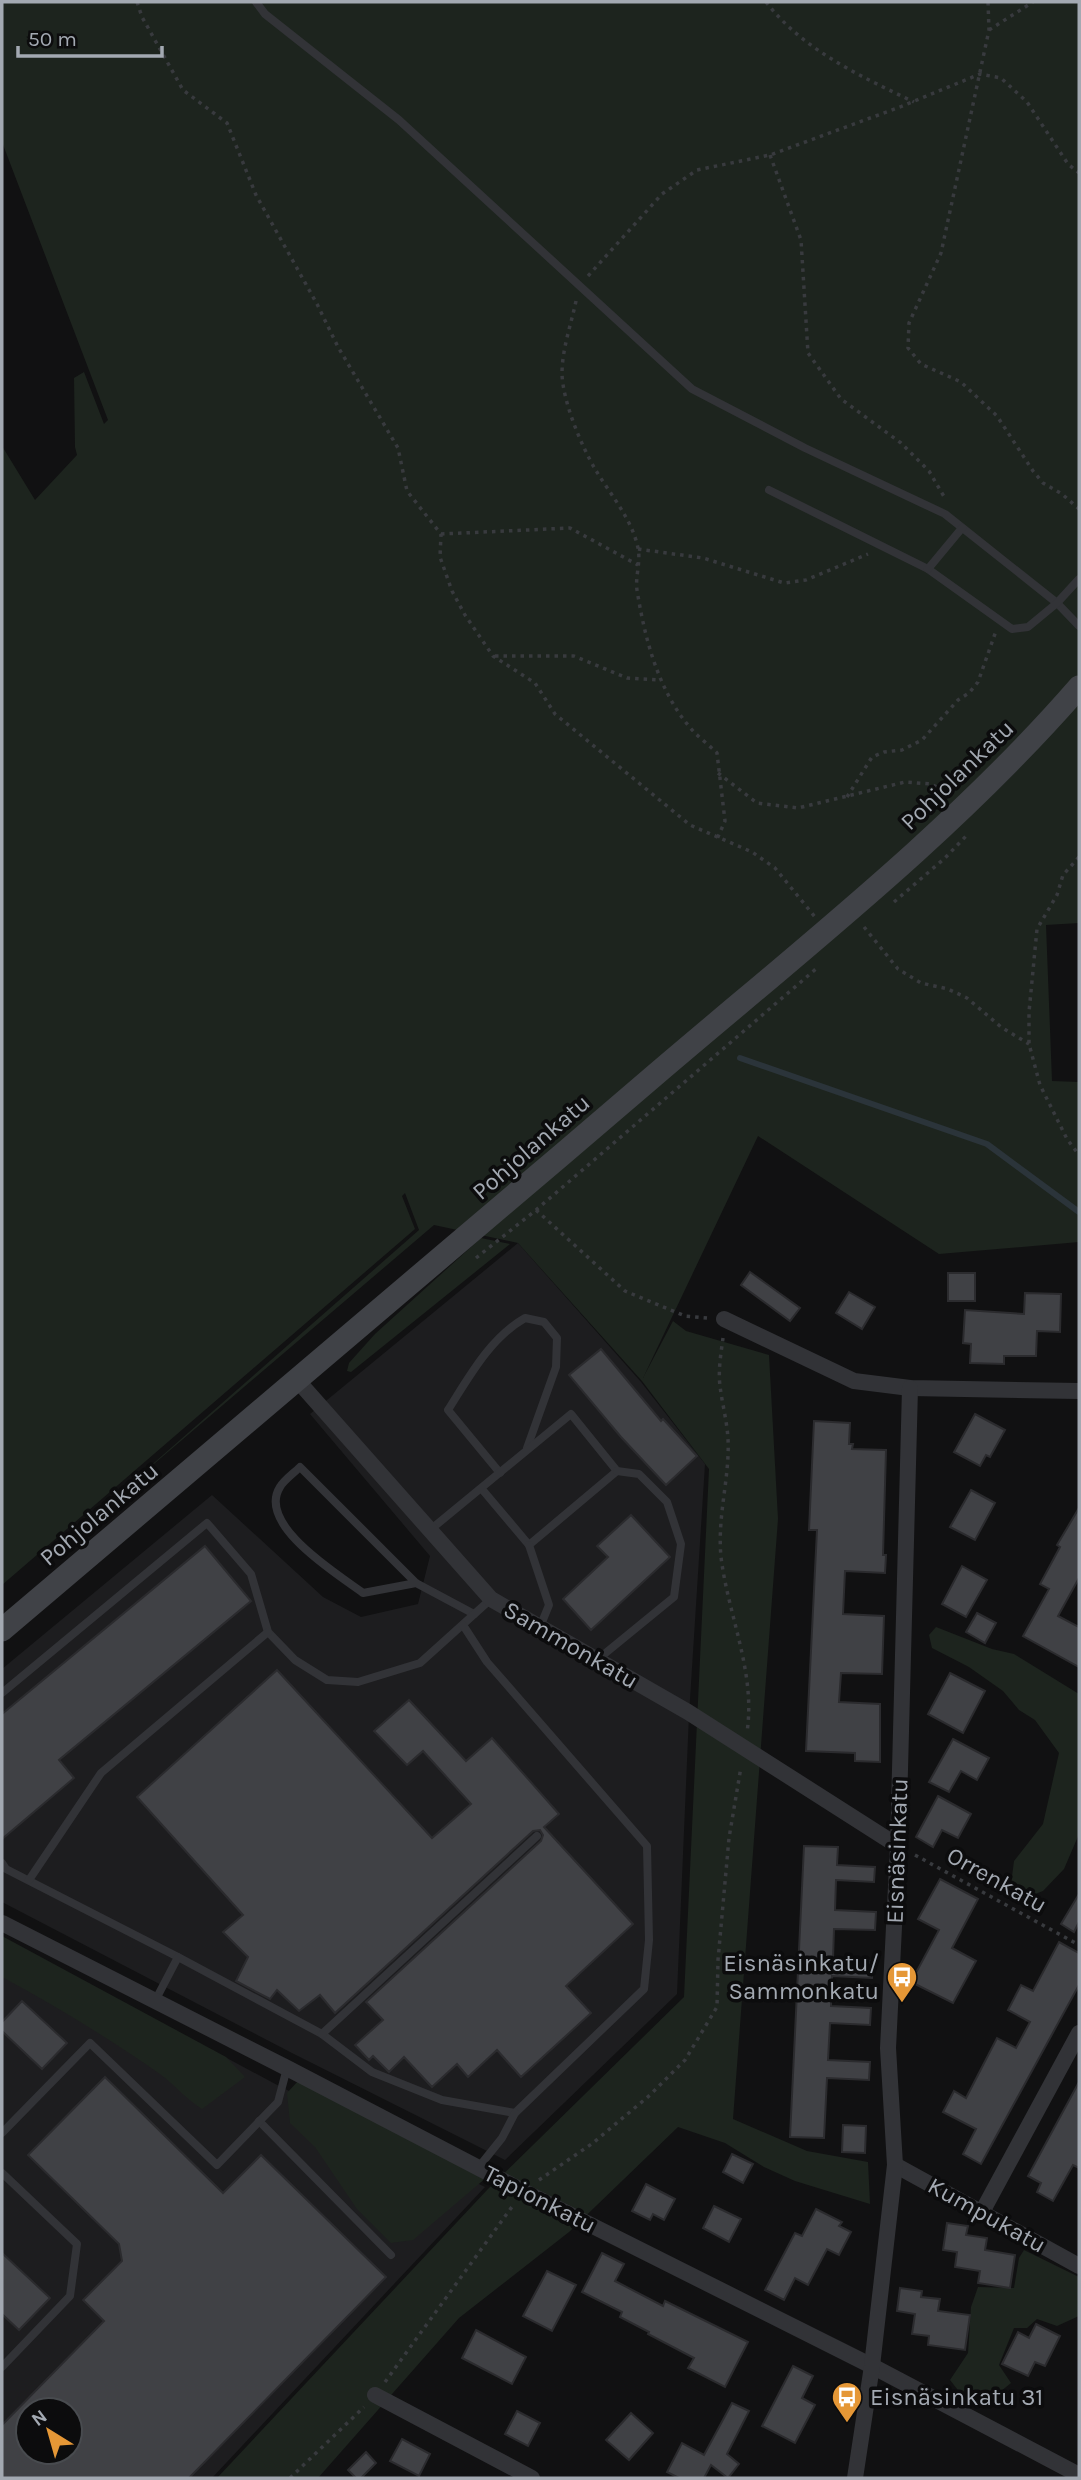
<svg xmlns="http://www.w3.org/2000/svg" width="1081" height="2480" font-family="Karla,sans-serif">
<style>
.built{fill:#1d1d1f;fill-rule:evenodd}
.green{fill:#1d241e}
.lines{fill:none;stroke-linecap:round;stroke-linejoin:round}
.stream{stroke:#2b343a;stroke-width:6}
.building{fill:#404145;stroke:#2b2b2e;stroke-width:2;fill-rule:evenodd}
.path{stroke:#383a3e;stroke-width:3.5;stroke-dasharray:3.5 5;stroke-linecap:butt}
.service{stroke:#323337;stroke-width:8}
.minor{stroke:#323337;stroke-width:16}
.secondary{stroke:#404247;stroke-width:23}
.labels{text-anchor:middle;stroke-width:7;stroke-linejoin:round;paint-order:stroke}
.street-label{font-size:24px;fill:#a3a9b2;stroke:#0c0c0d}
.poi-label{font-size:24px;fill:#a3a9b2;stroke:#0c0c0d;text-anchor:end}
</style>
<rect width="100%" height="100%" fill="#111112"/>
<g class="built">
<path d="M518,1243L641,1382L705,1464L689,1715L677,1994L505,2160L292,2053L2,1902V1669L212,1495L323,1597L361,1617L418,1604L430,1556L310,1414Z"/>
<path d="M2,1937L279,2086L485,2187L212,2478H2ZM28,2410H70V2452H28Z"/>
</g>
<g class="green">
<path d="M2,2H1079V923L1046,925L1052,1081L1079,1082V1242L939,1254L758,1136L643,1378L673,1321L686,1331L769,1355L778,1519L733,2119L807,2151L868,2162L870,2204L795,2181L764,2167L725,2143L678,2127L569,2232L459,2318L318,2478H217L488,2189L684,1997L709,1469L642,1381L518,1243L434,1225L114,1498L419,1230L405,1193L402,1196L415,1229L2,1585V446L35,500L77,455L75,447L74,378L84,372L104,424L108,420L2,142Z"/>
<path d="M481,1238L510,1244L351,1372L347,1371L349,1363L375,1334Z"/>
<path d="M936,1627L992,1649L1014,1654L1079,1694V1834L1064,1869L1043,1891L1022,1899L1010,1892L1014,1861L1043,1824L1059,1753L1035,1720L1019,1710L1003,1691L969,1667L932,1648L929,1635Z"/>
<path d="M2,1936L226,2057L245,2077L202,2109C186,2099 175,2085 160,2074C110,2039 56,2006 2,1977Z"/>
<path d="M299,2080L487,2177L413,2240L391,2243L357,2209L315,2147L290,2123L287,2093Z"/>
<path d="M1024,2250L1079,2277V2316L1057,2326L1037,2319L1027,2328H1014L999,2365L1011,2383L990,2400L961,2394L950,2380L968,2353L971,2307L978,2287L1014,2288L1019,2258Z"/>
</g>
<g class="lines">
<path class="stream" d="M740,1058L987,1144L1079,1212"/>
</g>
<g class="building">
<path d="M750,1272L800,1308L790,1321L741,1285Z"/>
<rect x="948" y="1273" width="27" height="28"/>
<path d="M849,1292L875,1307L862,1329L836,1313Z"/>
<path d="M1025,1293L1061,1294L1060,1332L1037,1331L1036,1356H1004V1364L970,1363L971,1344L963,1343L965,1310L1024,1314Z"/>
<path d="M601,1349L661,1421L663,1419L697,1456L666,1485L621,1437L569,1375Z"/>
<path d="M975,1414L1005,1430L990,1457L986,1455L980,1466L954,1452Z"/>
<path d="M814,1421L850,1423L849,1444H853L852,1449L886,1450L883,1555H886L885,1573L845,1571L843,1614L884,1616L882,1674L841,1673L839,1702L880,1704V1762L855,1761V1753L806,1751L817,1530H809Z"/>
<path d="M971,1490L995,1503L975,1540L950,1527Z"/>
<path d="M1079,1508V1578L1058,1616L1079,1627V1667L1023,1636L1049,1589L1040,1584L1060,1547L1057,1545Z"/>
<path d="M631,1515L670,1557L591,1630L563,1599L608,1557L597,1546Z"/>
<path d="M205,1546L251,1601L59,1760L74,1778L2,1839V1714Z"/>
<path d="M962,1566L987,1580L966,1617L942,1604Z"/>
<path d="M977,1613L996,1623L985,1643L966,1632Z"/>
<path d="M277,1670L432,1838L471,1804L423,1751L407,1765L374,1731L409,1700L466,1761L492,1738L559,1814L544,1827L633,1924L566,1986L591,2013L521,2077L497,2050L468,2077L457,2064L432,2087L404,2057L389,2072L373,2056L369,2060L355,2045L383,2020L366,2002L541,1841L543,1835L540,1830L533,1831L335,2013L320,1995L299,2011L277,1990L270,1999L236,1981L248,1957L223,1932L243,1915L137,1797Z"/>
<path d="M950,1673L985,1691L963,1733L928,1714Z"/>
<path d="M953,1739L989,1758L977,1780L961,1771L949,1792L929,1782Z"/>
<path d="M938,1796L971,1814L958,1838L942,1830L933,1847L916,1837Z"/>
<path d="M804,1846L838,1847L837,1865L875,1867L874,1882L836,1880L835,1910L876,1912L875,1930L834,1929L833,1959L873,1961L872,1978L832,1976L831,2006L871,2008L870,2025L830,2023L828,2060L870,2062L869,2080L827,2078L824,2138L790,2137Z"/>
<path d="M940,1879L978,1899L952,1948L976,1961L953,2003L911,1982L939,1930L918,1919Z"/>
<path d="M1079,1894V1922L1074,1932L1061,1924Z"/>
<path d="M1059,1942L1079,1953V1985L981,2164L963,2154L976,2129L943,2112L954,2091L966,2098L997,2038L1016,2048L1030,2022L1008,2010L1021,1985L1033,1991Z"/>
<path d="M22,2001L67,2043L42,2069L2,2031V2022Z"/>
<path d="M105,2077L223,2193L261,2155L386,2277L189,2478H2V2425L104,2321L83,2300L122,2261L119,2244L28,2155ZM28,2410H70V2452H28Z"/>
<path d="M1079,2082V2168L1073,2165L1053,2201L1037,2192L1041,2183L1028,2176Z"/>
<path d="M843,2125L866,2126L865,2153L842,2152Z"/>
<path d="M732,2154L753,2164L743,2183L723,2172Z"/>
<path d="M646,2184L675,2199L664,2220L653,2214L650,2220L632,2211Z"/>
<path d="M714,2206L741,2219L729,2242L703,2228Z"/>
<path d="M816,2209L842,2222L839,2226L851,2232L839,2255L827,2249L808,2285L795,2278L784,2300L765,2290L795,2233L802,2236Z"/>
<path d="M947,2223L968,2226L966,2235L987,2238L985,2250L1015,2255L1010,2288L978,2283L980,2271L955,2267L957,2252L943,2250Z"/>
<path d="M2,2253L50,2298L19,2330L2,2314Z"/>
<path d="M602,2253L624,2264L615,2281L663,2306L665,2301L748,2342L725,2387L688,2368L694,2358L648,2334L649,2332L620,2317L622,2312L582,2292Z"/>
<path d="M547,2271L576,2285L552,2331L523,2316Z"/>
<path d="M900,2288L922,2291L921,2297L940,2299L938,2311L970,2315L965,2350L928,2345L929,2336L912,2334L915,2314L897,2311Z"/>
<path d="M1036,2324L1060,2336L1045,2366L1035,2362L1028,2376L1002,2364L1018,2332L1029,2338Z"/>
<path d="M476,2330L526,2357L512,2384L462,2358Z"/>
<path d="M793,2366L813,2376L802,2398L815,2405L795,2443L762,2426Z"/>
<path d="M732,2403L749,2411L727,2454L739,2464L728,2478L711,2465L704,2478H679L667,2472L682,2443L704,2455Z"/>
<path d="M517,2411L540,2423L528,2446L505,2434Z"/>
<path d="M631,2413L653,2433L629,2460L606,2440Z"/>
<path d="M402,2439L430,2454L419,2476L390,2461Z"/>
<path d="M366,2452L376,2463L361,2478H356L348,2470Z"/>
</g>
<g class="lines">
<g class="path">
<path d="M137,2L142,17L183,90L227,123L256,195L317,304L338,347L398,448L407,491L441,534L440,557L452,591L465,615L493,656L535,683L555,714L690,825L752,852L775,868L815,917"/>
<path d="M766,2C803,50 860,76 914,102"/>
<path d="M988,2L989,30L941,253L909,323L908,348L921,364L961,382L997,416L1033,471L1043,483L1062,494L1079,509"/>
<path d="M989,30L1033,2"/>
<path d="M770,155L801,240L808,353L841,399L901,443L929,471L946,500"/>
<path d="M588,276L662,194L697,170L770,155L900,107L980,74L1001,78L1027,102L1068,164L1079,173"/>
<path d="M576,301C571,325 562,349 562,374C563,402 581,445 595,469C610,494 632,519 638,548C641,562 635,577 637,590C645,640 659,694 694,732C701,739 710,746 717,753L725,821L717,839"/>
<path d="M441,534L570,528L638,565"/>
<path d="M638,549L703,558L784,583L806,580L868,554"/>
<path d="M495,656H574L627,678L660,680"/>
<path d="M718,773L757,803L798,808L905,782L931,784L950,794"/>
<path d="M847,797L872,757L884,752L902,750L922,740L958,700L969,693L978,682L996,631"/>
<path d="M1079,857L1063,875L1057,895L1037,929L1029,1012V1044L1040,1085L1067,1139L1079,1155"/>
<path d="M894,902L945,858L968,834"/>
<path d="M864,927L898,969L921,983L948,989L967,998L1001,1027L1029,1044"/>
<path d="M536,1210L625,1291L685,1316L707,1318"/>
<path d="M476,1258L536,1210L817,968"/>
<path d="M723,1338C721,1353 718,1370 720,1386C722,1403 727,1421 728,1439C730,1477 717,1516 721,1557C728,1615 756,1673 747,1732"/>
<path d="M915,1855L1079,1945"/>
<path d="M539,2180L593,2143L650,2095L685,2060L717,2007L718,1960L729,1838L741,1767"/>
<path d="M385,2382L514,2204"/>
<path d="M290,2478L364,2407"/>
</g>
<g class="service">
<path d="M256,2L265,14L399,120L692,389L805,448L945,514L1057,603L1079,626"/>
<path d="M769,490L928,569L1012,629L1028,627L1057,603L1079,579"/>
<path d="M928,569L962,528"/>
<path d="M500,1473L448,1410C469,1377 490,1338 525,1318L544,1322L557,1338L556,1367L527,1448"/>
<path d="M430,1530L571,1414L617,1471L529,1545L481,1488"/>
<path d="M529,1545L549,1605L540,1627"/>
<path d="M416,1583L363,1593C339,1575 256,1525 280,1487C284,1480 294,1473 300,1467L416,1583L474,1614"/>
<path d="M597,1660L674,1597L681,1544L667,1502L639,1474L617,1471"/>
<path d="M2,1693L207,1523L251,1574L268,1632L295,1660L327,1680L358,1682L420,1663L491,1599"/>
<path d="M2,1863L6,1869L178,1957"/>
<path d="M29,1880L101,1773L268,1632"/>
<path d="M155,2001L178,1957L322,2034L372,2072L442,2100L515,2113L644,1989L649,1940L647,1846L487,1662L463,1625"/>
<path d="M322,2034L537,1836"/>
<path d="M259,2121L391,2255"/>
<path d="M2,2133L90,2043L217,2165L278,2102L287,2068"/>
<path d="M478,2168L502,2138L515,2113"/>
<path d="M2,2173L77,2244L70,2296L2,2367"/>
</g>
<g class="minor">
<path d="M724,1319L854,1381L910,1388L1079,1391"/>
<path d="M298,1381L491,1599L688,1712L898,1846"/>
<path d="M2,1923L287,2068L523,2191L872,2366L1079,2475"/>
<path d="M895,2165L1079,2266"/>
<path d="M982,2212L1079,2033"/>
<path d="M375,2395L532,2478"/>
<path d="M855,2478L872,2366L895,2165L888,2048L898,1846L910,1388"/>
</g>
<path class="secondary" d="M2,1630C220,1446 438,1261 655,1075C800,951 953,832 1079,687"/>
</g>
<defs>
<g id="bus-pin" transform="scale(1.575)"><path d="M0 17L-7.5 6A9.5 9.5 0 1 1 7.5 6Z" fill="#e59736" stroke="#0c0c0d"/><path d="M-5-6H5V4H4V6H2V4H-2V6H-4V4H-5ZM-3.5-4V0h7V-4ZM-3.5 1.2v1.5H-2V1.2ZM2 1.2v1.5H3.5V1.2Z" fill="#fff"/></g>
</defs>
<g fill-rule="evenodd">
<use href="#bus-pin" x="902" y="1977"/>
<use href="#bus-pin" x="847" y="2397"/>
</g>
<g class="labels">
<g class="street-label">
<text transform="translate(957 775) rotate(-44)" y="8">Pohjolankatu</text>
<text transform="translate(531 1147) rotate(-41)" y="8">Pohjolankatu</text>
<text transform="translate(99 1514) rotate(-40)" y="8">Pohjolankatu</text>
<text transform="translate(571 1645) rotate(30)" y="8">Sammonkatu</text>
<text transform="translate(897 1851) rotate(-88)" y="8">Eisnäsinkatu</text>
<text transform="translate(997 1880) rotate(29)" y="8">Orrenkatu</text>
<text transform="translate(540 2199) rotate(27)" y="8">Tapionkatu</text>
<text transform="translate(987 2215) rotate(29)" y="8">Kumpukatu</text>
</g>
<g class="poi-label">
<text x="879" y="1971">Eisnäsinkatu/<tspan x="879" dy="28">Sammonkatu</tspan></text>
<text x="870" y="2405" text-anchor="start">Eisnäsinkatu 31</text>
</g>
</g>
<rect width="1081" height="2480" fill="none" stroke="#a3a9b2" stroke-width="7"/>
<g transform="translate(49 2431) rotate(323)"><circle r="33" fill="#0c0c0d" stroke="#484b4f" stroke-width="2"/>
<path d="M0-5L12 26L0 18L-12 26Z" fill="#e59736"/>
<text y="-10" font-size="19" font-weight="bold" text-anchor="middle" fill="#a3a9b2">N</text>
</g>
<path d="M18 46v10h144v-10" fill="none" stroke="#a3a9b2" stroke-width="3.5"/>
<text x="28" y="46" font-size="21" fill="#a3a9b2" stroke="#0c0c0d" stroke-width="5" paint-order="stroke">50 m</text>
</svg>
